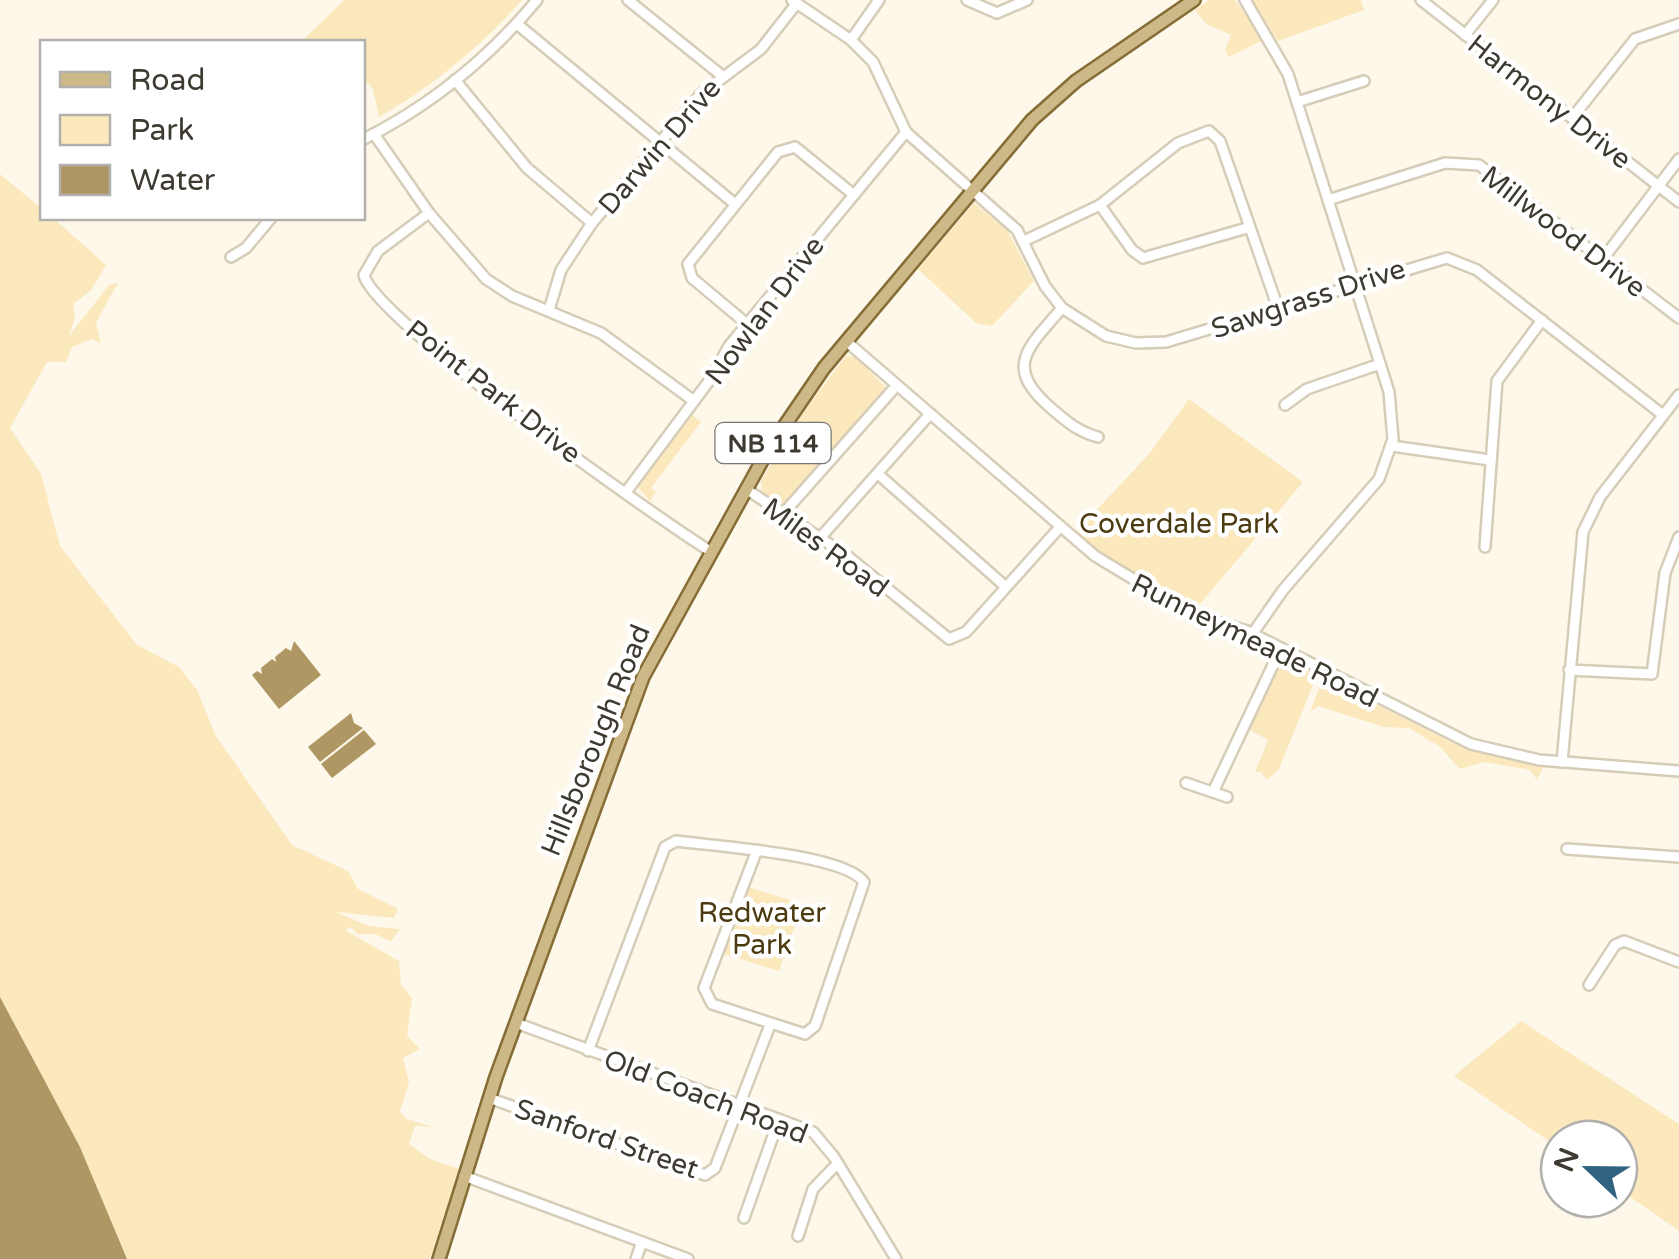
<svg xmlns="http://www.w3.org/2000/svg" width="1679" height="1259" font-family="'Varela Round',sans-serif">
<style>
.green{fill:#fce8bd}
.water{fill:#af9763}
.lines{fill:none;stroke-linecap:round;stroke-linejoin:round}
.minor-casing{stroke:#d6cdb8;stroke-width:14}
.major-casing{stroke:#856d35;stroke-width:16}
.minor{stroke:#fff;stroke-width:9}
.major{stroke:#cdb887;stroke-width:11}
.labels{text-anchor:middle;stroke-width:9;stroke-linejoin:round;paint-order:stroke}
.shield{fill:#fff;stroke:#787570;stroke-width:2.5}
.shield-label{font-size:25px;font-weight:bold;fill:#3e3a32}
.street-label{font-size:28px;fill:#3e3a32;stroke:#fff}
.park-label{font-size:28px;fill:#4c3b10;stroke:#fff}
</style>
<rect width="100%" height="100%" fill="#fef8eb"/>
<g class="green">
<path d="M344,0H522C483,45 431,88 379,117L373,89L363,78L362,42H301Z"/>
<path d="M1209,0H1235L1263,40L1229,57L1225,50L1231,35L1206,24L1195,10Z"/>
<path d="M1251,0H1361L1364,10L1278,41Z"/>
<path d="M0,174L42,209V218H53L106,265L91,290L73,304L75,317L69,336L109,285L118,283L96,322L101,344L92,339L72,347L66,362H47L10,428L41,474L60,546L137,645L179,667L197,690L216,736L292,845L348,871L358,889L398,909L394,918L336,912L369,926L400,929L391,941L375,934H357L351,927L345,930L399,961L401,985L412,998L407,1036L420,1049L403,1058L409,1082L400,1111L406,1119L433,1127L415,1126L409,1144L430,1159L459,1169L430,1259H127L80,1147L0,997Z"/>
<path d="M974,203L1007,230L1034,281L992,326L976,323L918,269Z"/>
<path d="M846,356L856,357L887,389L789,503L779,504L762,492L761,481L804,411Z"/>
<path d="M1189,399L1303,482L1195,610L1123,569L1075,533L1149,454Z"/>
<path d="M692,415L701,422L651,488L656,492L650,501L637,486Z"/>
<path d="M1288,660L1317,675L1279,769L1267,780L1261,772H1255L1268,740L1248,729L1278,664Z"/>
<path d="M1323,678L1459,746L1544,766L1537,780L1530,770L1485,762L1460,769L1439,746L1409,728L1384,727L1318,706L1310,712Z"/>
<path d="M745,886L802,904L779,971L721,953Z"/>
<path d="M1521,1021L1679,1124V1231L1619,1189V1139H1559V1148L1454,1076Z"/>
</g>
<g class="water">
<path d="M294,641L321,675L279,709L252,675L257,671L262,674L261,668L272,659L276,662L275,657L286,648L291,651Z"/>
<path d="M351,713L354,723L363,728L320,762L308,747Z"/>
<path d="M364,730L376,744L332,778L321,764Z"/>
<path d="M0,997L80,1147L127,1259H0Z"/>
</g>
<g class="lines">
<g class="minor-casing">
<g id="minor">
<path d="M628,0L721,75"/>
<path d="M792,0L851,40L873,62L906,132L1017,230L1045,286L1062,308L1106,336L1136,343L1166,342L1447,258L1477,270L1663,415"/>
<path d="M967,0L997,13L1027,0"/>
<path d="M1245,0L1288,74L1389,392L1393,439L1379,479L1283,590L1253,633"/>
<path d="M1421,0L1679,202"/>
<path d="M517,24L735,204"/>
<path d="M1465,35L1493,0"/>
<path d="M851,40L879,0"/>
<path d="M455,80L527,168L592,223"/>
<path d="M1297,102L1364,81"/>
<path d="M1572,118L1635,39L1679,24"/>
<path d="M374,134L429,213L486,279L512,296L601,333L694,401"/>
<path d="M362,140C430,106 489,58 537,0"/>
<path d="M1328,200L1445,163L1479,165L1679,318"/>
<path d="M1100,205L1132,250L1143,258L1247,228"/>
<path d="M429,213L378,251L364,275C373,318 657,518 710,551"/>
<path d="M1024,241L1100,205L1178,143L1209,131L1220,141L1278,308"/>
<path d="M231,257L246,248L271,218"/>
<path d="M1603,259L1679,159"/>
<path d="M1062,308C1028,348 1002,367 1052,409C1067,422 1079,432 1098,437"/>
<path d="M549,310L561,270L592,223L701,94L761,49L797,3"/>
<path d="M747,324L692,278L688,264L778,152L795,147L854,195"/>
<path d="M846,341L1095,556L1191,614L1247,631L1471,744L1539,760L1679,771"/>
<path d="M1285,405L1307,389L1380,364"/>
<path d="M1392,446L1490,460"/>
<path d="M878,474L1006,587"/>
<path d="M746,489L846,555L949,639L966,632L1060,527"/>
<path d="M626,492L712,377L729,346L906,132"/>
<path d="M782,515L897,385"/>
<path d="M820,538L930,414"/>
<path d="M1485,547L1497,381L1542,320"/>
<path d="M1569,670L1652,674L1665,573L1679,537"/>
<path d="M1562,762L1583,532L1600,497L1679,395"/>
<path d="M1186,783L1227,797"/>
<path d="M1213,792L1281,648"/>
<path d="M1567,849L1679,857"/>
<path d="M1589,985L1615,945L1624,941L1679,962"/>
<path d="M516,1023L813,1132L834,1157L896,1259"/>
<path d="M588,1051L665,847L676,841C712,846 844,854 864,882L815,1026L805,1034L712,1004L704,988L757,850"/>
<path d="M489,1098L705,1175L715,1168L770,1025"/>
<path d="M464,1176L688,1259"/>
<path d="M744,1218L779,1119"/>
<path d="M798,1236L813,1189L837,1164"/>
<path d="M636,1259L642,1242"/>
</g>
</g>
<g class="major-casing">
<path id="major" d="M439,1259L496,1077L643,677L768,450L824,368L1032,120L1076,81L1194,0"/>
</g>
<use href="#minor" class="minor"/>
<use href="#major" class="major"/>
</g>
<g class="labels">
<rect class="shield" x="715.5" y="423" width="115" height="40" rx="8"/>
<g class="shield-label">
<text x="773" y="452">NB 114</text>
</g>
<g class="street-label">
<text transform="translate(1550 101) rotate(38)" y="10">Harmony Drive</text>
<text transform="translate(659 146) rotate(-49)" y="10">Darwin Drive</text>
<text transform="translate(1564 231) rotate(37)" y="10">Millwood Drive</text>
<text transform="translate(1308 298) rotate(-18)" y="10">Sawgrass Drive</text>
<text transform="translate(764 310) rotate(-53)" y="10">Nowlan Drive</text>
<text transform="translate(494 391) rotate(38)" y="10">Point Park Drive</text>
<text transform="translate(826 547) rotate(36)" y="10">Miles Road</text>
<text transform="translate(1255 640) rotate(26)" y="10">Runneymeade Road</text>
<text transform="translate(595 740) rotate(-68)" y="10">Hillsborough Road</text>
<text transform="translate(706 1096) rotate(21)" y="10">Old Coach Road</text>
<text transform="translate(607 1138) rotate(19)" y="10">Sanford Street</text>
</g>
<g class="park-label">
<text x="1179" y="533">Coverdale Park</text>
<text x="762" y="922">Redwater<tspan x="762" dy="32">Park</tspan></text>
</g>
</g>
<rect x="40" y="40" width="325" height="180" fill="#ffffff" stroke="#b2b0ad" stroke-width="2.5"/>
<rect x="60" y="72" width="50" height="15" fill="#cdb887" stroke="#b2b0ad" stroke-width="2.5"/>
<text x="130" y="90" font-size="30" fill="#3e3a32">Road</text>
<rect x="60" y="115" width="50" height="30" fill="#fce8bd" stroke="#b2b0ad" stroke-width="2.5"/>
<text x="130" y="140" font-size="30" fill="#3e3a32">Park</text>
<rect x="60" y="165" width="50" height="30" fill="#af9763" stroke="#b2b0ad" stroke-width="2.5"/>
<text x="130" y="190" font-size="30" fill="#3e3a32">Water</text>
<g transform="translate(1589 1169) rotate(292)"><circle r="48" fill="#ffffff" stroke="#b2b0ad" stroke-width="2.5"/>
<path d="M0-8L18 38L0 25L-18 38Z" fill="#306380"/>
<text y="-15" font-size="28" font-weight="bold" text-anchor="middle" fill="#3e3a32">N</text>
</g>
</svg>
